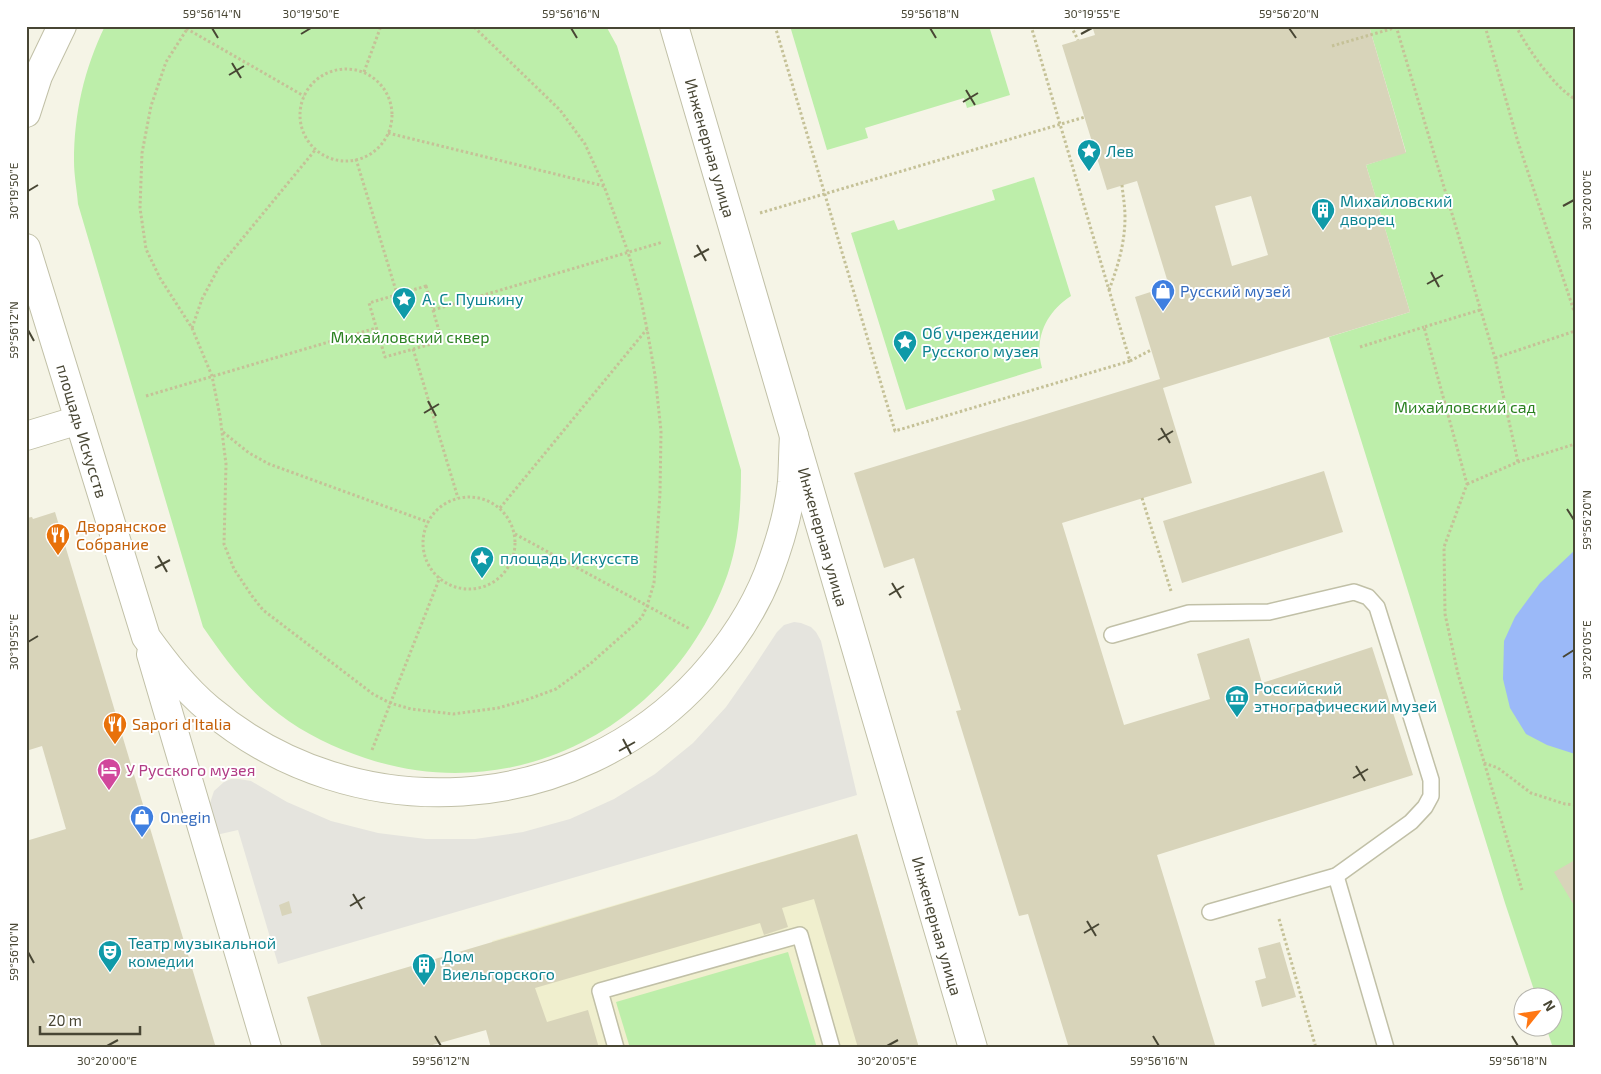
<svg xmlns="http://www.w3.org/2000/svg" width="1601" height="1074" font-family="'Exo 2',sans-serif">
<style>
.education{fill:#f0efce}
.green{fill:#bdeeaa}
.parking{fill:#e5e4de}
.water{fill:#9bb9f8}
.building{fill:#d8d4ba;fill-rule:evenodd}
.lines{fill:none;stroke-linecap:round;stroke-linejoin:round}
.lane-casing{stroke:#c1c0a7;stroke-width:18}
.street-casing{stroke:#c1c0a7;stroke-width:30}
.path{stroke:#c5c197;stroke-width:3;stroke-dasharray:2.5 2.5;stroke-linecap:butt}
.lane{stroke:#fff;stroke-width:15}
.street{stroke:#fff;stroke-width:28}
.ticks{fill:none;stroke:#484634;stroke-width:2}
.labels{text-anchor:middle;stroke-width:4;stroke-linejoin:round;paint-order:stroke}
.street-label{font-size:16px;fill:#484634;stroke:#fff}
.culture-label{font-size:16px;fill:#0d838f;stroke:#fff;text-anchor:start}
.shop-label{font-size:16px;fill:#366cbe;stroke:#fff;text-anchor:start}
.park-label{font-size:16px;fill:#2b8121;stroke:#fff}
.food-label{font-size:16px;fill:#c56008;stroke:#fff;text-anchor:start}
.hotel-label{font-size:16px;fill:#b23c85;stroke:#fff;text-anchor:start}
.neatline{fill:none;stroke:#484634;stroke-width:2}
.ticks-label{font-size:12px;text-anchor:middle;fill:#484634}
</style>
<rect width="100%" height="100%" fill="#f5f4e6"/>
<path class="education" d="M857,834L919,1048H524L492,941Z"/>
<g class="green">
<path d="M105,26H606L617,46L741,470C741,508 739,547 724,584C668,728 514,808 365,758C335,748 305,734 279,714C248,690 225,659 203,627L78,204C77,190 74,176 74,161C74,114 84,69 105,26Z"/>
<path d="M790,26H989L1010,95L967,108L964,98L865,128L868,138L827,150Z"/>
<path d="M1369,26H1575V1048H1553L1546,1027L1554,1026V996H1536L1505,903L1329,337L1410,312L1366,165L1406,152Z"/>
<path d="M1034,177L1071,296C1045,313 1034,339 1042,368L906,410L851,233L894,220L898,230L995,200L992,190Z"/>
<path d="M788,952L817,1048H630L616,1002Z"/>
</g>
<path class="parking" d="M794,622L801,623L811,627L816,632L821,641L857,795L278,964L238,830L216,835L209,806L214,791L224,782L231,779H239L251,781L287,802L331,821L378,833L426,839H475L523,832L570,819L614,799L655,774L693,743L726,707L754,667L777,632L784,625Z"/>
<path class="water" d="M1575,550V754L1547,745L1526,734L1510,708L1503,679L1504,641L1515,617L1540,583Z"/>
<g class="building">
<path d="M1092,26H1369L1406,153L1366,165L1410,312L1163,388L1192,483L1062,523L1124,725L1210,699L1197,654L1249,638L1262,683L1372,647L1413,775L1157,855L1216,1048H1069L1028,914L1019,916L956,711L961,710L914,558L884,568L854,473L1160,379L1135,297L1169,286L1137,181L1107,190L1062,45L1095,35ZM1251,196L1268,255L1232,266L1215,206Z"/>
<path d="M1324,471L1343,532L1182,583L1163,521Z"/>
<path d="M55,512L93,638L216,1048H26V841L66,829L42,746L26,751V518L32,517L33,519Z"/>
<path d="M857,834L919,1048H858L814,899L782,908L788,927L764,935L760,923L535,988L547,1022L588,1010L599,1048H491L486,1030L422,1048H322L307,997Z"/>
<path d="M1575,860V907L1554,872Z"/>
<path d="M289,901L292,913L282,916L279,905Z"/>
<path d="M1280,942L1296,997L1262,1007L1255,981L1266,978L1258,948Z"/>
</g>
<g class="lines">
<g class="lane-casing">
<g id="lane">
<path d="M1112,635L1189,613L1269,612L1354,592L1368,597L1377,607L1431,780V796L1425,807L1411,822L1336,876L1210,912"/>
<path d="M1336,876L1386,1048"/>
<path d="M616,1048L600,991L800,935L832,1048"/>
</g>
</g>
<g class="street-casing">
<g id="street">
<path d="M674,26L973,1048"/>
<path d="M26,113L38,76L62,26"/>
<path d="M26,248L146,637C165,663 184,688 209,709C355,831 574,818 702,677C729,647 753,612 768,574C779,545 789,513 792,482C793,467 793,451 794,436"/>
<path d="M26,436L79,420"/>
<path d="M151,654L267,1048"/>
</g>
</g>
<g class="path">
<path d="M182,26L304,96"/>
<path d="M189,26L166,62L151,106L142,153L140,208L146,249L160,278L192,328L212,376L220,416L226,464L224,544L234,569L252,596L263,610L373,694L390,703L411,709L453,714L498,708L526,700L556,689L590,664L634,625L642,617L647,606L654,583L660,493L661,431L655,375L647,329L640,295L628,252L604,186L585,144L560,110L473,26"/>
<path d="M775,26L895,431L1130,361L1031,26"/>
<path d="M1071,26L1078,40"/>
<path d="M1396,26L1495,358L1518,462"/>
<path d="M1485,26L1518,142L1575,314"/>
<path d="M1516,26C1527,48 1554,87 1575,99"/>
<path d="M1332,46L1401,26"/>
<circle cx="346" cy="115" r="46"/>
<path d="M364,72L381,26"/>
<path d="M388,133L604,186"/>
<path d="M356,159L397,294"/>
<path d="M760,213L1085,117"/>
<path d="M426,286L442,341L385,357L369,303Z"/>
<path d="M1109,290C1118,266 1125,243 1125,217C1125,206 1123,196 1122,185"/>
<path d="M433,310L663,242"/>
<path d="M1480,310L1424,327L1467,484L1444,547L1445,614L1458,674L1522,890"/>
<path d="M192,328L202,299L219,267L316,149"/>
<path d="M1360,347L1424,327"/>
<path d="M413,349L458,498"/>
<path d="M1495,358L1575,331"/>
<path d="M1130,361L1151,350"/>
<path d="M146,396L376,328"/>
<path d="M223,432L249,453L269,464L428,522"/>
<path d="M1467,484L1518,462L1575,444"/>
<circle cx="469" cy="543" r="46"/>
<path d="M1142,498L1171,591"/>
<path d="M500,508L647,329"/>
<path d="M515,534L690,629"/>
<path d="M372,750L440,577"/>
<path d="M1484,763L1498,768L1531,793L1565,804L1575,805"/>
<path d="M1279,919L1316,1048"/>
</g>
<use href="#lane" class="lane"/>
<use href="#street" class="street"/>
</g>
<path class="ticks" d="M212,28L218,38M571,28L577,38M930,28L936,38M1289,28L1296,38M301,34L311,28M1081,34L1092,28M232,63L241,78M229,75L244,66M966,90L975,105M963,102L978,93M28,191L38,185M1563,206L1574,200M697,245L706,261M694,257L709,249M1431,272L1439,287M1427,284L1443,275M28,330L34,341M428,401L436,416M424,413L439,404M1161,428L1170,443M1158,440L1173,431M1567,509L1574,520M158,556L167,572M155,568L170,560M892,583L901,598M889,595L904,586M28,642L38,636M1563,657L1574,650M623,739L631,754M619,751L635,742M1356,766L1365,781M1353,778L1368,769M353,894L362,909M350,906L365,897M1087,921L1096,936M1084,933L1099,924M28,952L34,963M435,1036L441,1046M1153,1036L1159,1046M1512,1036L1518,1046M107,1046L118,1040M887,1046L898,1040"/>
<defs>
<g id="sight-pin" transform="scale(1.25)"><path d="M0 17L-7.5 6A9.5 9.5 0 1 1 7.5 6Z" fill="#0f9aa8" stroke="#fff"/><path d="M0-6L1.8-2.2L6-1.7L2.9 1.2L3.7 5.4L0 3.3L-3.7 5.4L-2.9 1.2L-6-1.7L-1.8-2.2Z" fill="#fff"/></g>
<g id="building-pin" transform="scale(1.25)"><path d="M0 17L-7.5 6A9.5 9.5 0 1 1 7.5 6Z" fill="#0f9aa8" stroke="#fff"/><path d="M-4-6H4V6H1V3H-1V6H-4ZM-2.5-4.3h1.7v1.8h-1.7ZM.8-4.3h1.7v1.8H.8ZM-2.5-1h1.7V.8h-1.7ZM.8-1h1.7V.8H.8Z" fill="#fff"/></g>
<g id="shop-pin" transform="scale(1.25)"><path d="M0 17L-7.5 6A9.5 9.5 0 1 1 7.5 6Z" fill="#3f7fe0" stroke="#fff"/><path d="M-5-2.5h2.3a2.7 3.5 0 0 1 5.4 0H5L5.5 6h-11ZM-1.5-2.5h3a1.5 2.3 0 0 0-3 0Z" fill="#fff"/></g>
<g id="restaurant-pin" transform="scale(1.25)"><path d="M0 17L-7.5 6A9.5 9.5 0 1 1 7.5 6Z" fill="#e8710a" stroke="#fff"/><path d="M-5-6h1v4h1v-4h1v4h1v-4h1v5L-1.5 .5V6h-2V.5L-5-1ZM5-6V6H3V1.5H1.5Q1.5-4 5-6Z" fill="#fff"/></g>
<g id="museum-pin" transform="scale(1.25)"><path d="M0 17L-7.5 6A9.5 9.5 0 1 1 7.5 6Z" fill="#0f9aa8" stroke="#fff"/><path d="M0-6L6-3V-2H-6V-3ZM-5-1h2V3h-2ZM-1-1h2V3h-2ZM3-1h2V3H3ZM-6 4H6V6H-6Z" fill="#fff"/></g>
<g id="hotel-pin" transform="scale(1.25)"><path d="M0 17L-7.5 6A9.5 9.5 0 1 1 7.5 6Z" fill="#d1479c" stroke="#fff"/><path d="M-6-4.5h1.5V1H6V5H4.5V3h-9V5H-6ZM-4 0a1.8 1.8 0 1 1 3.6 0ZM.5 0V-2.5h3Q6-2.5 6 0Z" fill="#fff"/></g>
<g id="theatre-pin" transform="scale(1.25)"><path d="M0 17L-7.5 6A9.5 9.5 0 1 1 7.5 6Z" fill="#0f9aa8" stroke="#fff"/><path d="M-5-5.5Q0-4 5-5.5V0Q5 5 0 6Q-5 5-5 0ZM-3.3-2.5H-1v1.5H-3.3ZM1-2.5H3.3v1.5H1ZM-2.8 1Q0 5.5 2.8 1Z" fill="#fff"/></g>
</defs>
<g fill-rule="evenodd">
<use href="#sight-pin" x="1089" y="151"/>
<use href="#building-pin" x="1323" y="210"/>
<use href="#shop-pin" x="1163" y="291"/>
<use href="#sight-pin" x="404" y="299"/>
<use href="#sight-pin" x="905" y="342"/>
<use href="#restaurant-pin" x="58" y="535"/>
<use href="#sight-pin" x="482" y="558"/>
<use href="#museum-pin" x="1237" y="697"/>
<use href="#restaurant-pin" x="115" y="724"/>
<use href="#hotel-pin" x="109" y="770"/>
<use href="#shop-pin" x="142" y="817"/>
<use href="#theatre-pin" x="110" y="952"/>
<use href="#building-pin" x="424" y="965"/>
</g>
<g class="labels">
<g class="street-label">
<text transform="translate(710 148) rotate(74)" y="6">Инженерная улица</text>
<text transform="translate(82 431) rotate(73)" y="6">площадь Искусств</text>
<text transform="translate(823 537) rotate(74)" y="6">Инженерная улица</text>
<text transform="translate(937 926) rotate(74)" y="6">Инженерная улица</text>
</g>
<g class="culture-label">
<text x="1106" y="157">Лев</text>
<text x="1340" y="207">Михайловский<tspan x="1340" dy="18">дворец</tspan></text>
<text x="422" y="305">А. С. Пушкину</text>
<text x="922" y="339">Об учреждении<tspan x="922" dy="18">Русского музея</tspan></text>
<text x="500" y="564">площадь Искусств</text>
<text x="1254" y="694">Российский<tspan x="1254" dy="18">этнографический музей</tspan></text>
<text x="128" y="949">Театр музыкальной<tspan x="128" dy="18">комедии</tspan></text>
<text x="442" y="962">Дом<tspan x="442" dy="18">Виельгорского</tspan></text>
</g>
<g class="shop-label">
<text x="1180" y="297">Русский музей</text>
<text x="160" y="823">Onegin</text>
</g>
<g class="park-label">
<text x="410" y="343">Михайловский сквер</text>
<text x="1465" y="413">Михайловский сад</text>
</g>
<g class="food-label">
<text x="76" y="532">Дворянское<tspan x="76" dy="18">Собрание</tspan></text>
<text x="132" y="730">Sapori d'Italia</text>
</g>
<g class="hotel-label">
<text x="126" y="776">У Русского музея</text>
</g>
</g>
<rect width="1601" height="1074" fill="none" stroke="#ffffff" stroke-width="55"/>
<g transform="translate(1538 1012) rotate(60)"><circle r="24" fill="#ffffff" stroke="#b6b5ae"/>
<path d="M0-4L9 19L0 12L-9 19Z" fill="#ff7713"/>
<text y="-8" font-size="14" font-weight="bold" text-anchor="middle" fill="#484634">N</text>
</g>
<path d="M40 1026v8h100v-8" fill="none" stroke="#484634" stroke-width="2.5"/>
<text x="48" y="1026" font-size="15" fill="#484634" stroke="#ffffff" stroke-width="4" paint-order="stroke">20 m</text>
<rect x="28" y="28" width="1546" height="1018" class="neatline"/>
<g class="ticks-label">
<text x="212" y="18">59°56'14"N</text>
<text x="311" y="18">30°19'50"E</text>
<text x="571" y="18">59°56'16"N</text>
<text x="930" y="18">59°56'18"N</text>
<text x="1092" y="18">30°19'55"E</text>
<text x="1289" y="18">59°56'20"N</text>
<text transform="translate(14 191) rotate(-90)" y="4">30°19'50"E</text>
<text transform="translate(1587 200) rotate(-90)" y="4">30°20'00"E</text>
<text transform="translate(14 330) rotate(-90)" y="4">59°56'12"N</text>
<text transform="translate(1587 520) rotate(-90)" y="4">59°56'20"N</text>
<text transform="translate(14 642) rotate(-90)" y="4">30°19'55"E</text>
<text transform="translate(1587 650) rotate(-90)" y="4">30°20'05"E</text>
<text transform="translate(14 952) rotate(-90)" y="4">59°56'10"N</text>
<text x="107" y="1065">30°20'00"E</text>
<text x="441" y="1065">59°56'12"N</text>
<text x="887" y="1065">30°20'05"E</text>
<text x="1159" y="1065">59°56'16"N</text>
<text x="1518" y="1065">59°56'18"N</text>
</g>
</svg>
